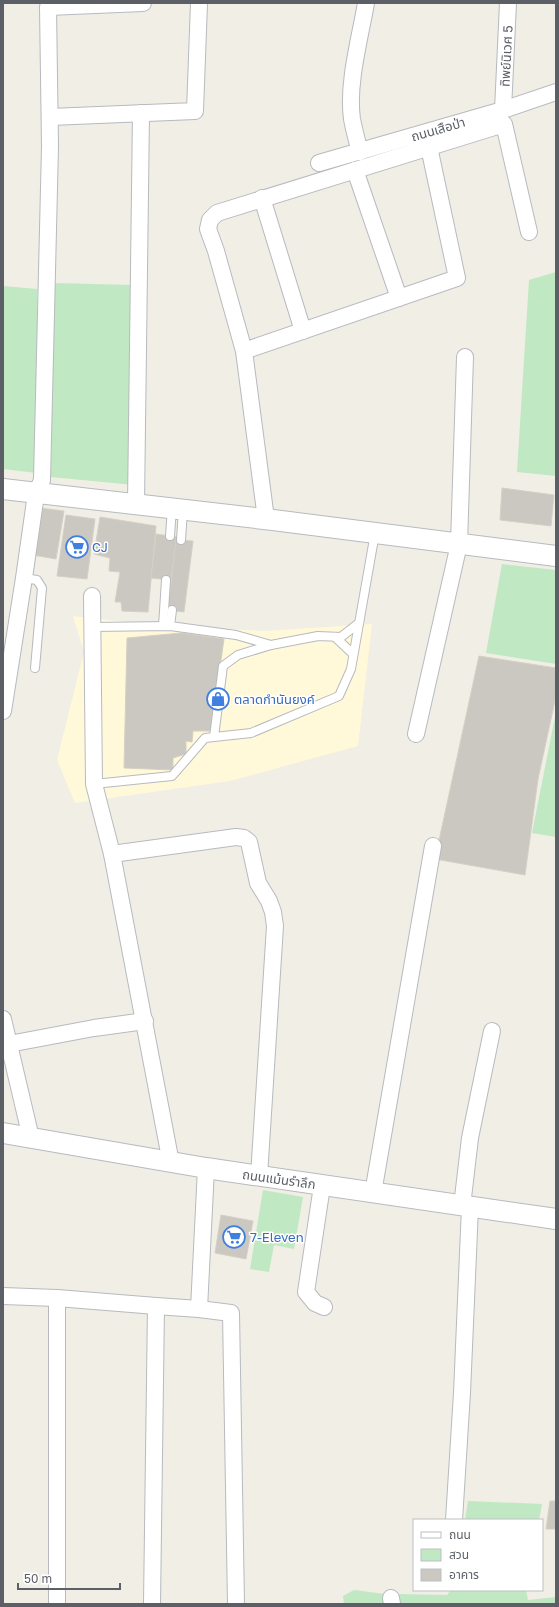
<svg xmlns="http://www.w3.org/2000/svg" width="559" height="1607" font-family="'Golos Text','Noto Sans Thai',sans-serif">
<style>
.commercial{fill:#fff9da}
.green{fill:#c0e8c3}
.building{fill:#cbc8c2;stroke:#d5d0c3}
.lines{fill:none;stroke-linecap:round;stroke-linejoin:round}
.service-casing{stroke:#b7babf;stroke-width:10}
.minor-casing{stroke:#b7babf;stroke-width:18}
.tertiary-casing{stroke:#b7babf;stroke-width:22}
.service{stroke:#fff;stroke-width:8}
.minor{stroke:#fff;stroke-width:16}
.tertiary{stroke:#fff;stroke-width:20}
.labels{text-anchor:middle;stroke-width:3;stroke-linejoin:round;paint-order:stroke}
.street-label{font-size:13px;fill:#5c6066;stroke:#fff}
.shop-label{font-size:13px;fill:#366cbe;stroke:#fff;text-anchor:start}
</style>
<rect width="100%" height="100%" fill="#f0eee5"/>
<path class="commercial" d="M73,616L163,626L264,631L372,624L358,746L230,781L75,803L57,760L84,652Z"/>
<g class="green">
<path d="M556,272V476L517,472L529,280Z"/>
<path d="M53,283L133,285L134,485L51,477Z"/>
<path d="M3,286L37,289V473L3,469Z"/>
<path d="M502,564L556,570V664L486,653Z"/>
<path d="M556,712V837L532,833Z"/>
<path d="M263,1190L303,1197L294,1249L274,1245L269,1272L250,1269Z"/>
<path d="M468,1501L542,1504L539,1520H465Z"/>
<path d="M354,1590L385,1594L386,1604H344L343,1596Z"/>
<path d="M451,1590H526L528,1600L556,1597V1604H399L398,1594L447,1595Z"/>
</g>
<g class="building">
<path d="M502,488L554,495L551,526L500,520Z"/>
<path d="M40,508L64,511L56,559L33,555Z"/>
<path d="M66,515L95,519L87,579L57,576Z"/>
<path d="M100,517L156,526L148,612L122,611L121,602H115L120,572L109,571L110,558L94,554Z"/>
<path d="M156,534L177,537L171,580L151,578Z"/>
<path d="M176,540L193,541L184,612L168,610Z"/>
<path d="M181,633L224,639L211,731H193L192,742L186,741V754L173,758V770L124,768L127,638Z"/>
<path d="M479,656L556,668V696L538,779L525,875L435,859Z"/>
<path d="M221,1215L253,1221L246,1259L215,1253Z"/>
<path d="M550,1501H556V1529H546Z"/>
</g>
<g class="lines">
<g class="service-casing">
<g id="service">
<path d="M170,536L172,508"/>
<path d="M181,540L183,510"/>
<path d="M24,578L37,580L42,588L35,668"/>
<path d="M163,626L166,580"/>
<path d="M170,626L172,610"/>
<path d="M92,627L170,626L236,635L271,645"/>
<path d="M335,637L353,654"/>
<path d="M214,737L223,666L238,655L271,645L318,636L341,637L359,623"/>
<path d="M94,784L172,776L205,738L251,733L339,696L351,669L375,533"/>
</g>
</g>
<g class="minor-casing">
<g id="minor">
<path d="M503,110L508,3"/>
<path d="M50,117L195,111L199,3"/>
<path d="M360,152C357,141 354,130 352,119C347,84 360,38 366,3"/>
<path d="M319,163L503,110L556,92"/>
<path d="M355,170L399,298"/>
<path d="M262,198L303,331"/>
<path d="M244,351L457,278L429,147"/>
<path d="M136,504L141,113"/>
<path d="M266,519L244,351L216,251L208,229L210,220L217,213L504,124L529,232"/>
<path d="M92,596L94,784L112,854L171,1163"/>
<path d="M3,711L24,578L36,494L42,480L50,146L48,7L143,3"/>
<path d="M416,734L459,544L465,357"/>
<path d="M112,854L236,837L244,838L249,842L258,883L269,901L273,912L275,926L259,1176"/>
<path d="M3,1019L31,1138"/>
<path d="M9,1044L94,1028L145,1021"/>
<path d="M322,1186L306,1292L315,1303L324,1307"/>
<path d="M373,1193L433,846"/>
<path d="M462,1206L470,1138L492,1031"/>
<path d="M3,1296L57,1298L156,1306L199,1309L231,1313L236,1604"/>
<path d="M57,1298V1604"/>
<path d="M199,1309L206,1168"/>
<path d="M454,1520L462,1393L470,1207"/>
<path d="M391,1598L392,1604"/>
<path d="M152,1604L156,1306"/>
</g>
</g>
<g class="tertiary-casing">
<g id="tertiary">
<path d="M3,489L273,520L556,556"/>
<path d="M3,1133L206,1168L556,1219"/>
</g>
</g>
<use href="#service" class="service"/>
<use href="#minor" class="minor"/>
<use href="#tertiary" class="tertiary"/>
</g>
<defs>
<g id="supermarket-ring" transform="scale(1.15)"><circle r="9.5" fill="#fff" stroke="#3f7fe0" stroke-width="1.5"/><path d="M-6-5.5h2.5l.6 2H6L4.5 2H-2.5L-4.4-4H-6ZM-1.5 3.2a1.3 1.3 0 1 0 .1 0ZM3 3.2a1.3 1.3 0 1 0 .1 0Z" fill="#3f7fe0"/></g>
<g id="shop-ring" transform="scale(1.15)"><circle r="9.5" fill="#fff" stroke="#3f7fe0" stroke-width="1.5"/><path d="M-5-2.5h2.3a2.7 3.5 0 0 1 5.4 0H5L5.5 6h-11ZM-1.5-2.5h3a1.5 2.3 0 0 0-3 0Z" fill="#3f7fe0"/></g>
</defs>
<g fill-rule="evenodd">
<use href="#supermarket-ring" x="77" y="547"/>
<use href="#shop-ring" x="218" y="699"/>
<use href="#supermarket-ring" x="234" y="1237"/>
</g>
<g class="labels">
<g class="street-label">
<text transform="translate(506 56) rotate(-87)" y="5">ทิพย์นิเวศ 5</text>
<text transform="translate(438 129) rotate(-16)" y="5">ถนนเสือป่า</text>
<text transform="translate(279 1179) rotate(8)" y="5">ถนนแม้นรำลึก</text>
</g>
<g class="shop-label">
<text x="92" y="552">CJ</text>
<text x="234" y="704">ตลาดกำนันยงค์</text>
<text x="250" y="1242">7-Eleven</text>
</g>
</g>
<rect width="559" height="1607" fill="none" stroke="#5c6066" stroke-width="8"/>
<rect x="413" y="1519" width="130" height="72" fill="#ffffff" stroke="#bebfc2"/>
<rect x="421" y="1532" width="20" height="6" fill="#ffffff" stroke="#bebfc2"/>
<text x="449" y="1539" font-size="12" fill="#5c6066">ถนน</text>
<rect x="421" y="1549" width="20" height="12" fill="#c0e8c3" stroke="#bebfc2"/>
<text x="449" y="1559" font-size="12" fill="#5c6066">สวน</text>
<rect x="421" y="1569" width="20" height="12" fill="#cbc8c2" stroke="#bebfc2"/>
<text x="449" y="1579" font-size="12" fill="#5c6066">อาคาร</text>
<path d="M18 1583v6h102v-6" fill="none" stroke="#5c6066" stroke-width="2"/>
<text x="24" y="1583" font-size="12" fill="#5c6066" stroke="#ffffff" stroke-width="3" paint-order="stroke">50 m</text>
</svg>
